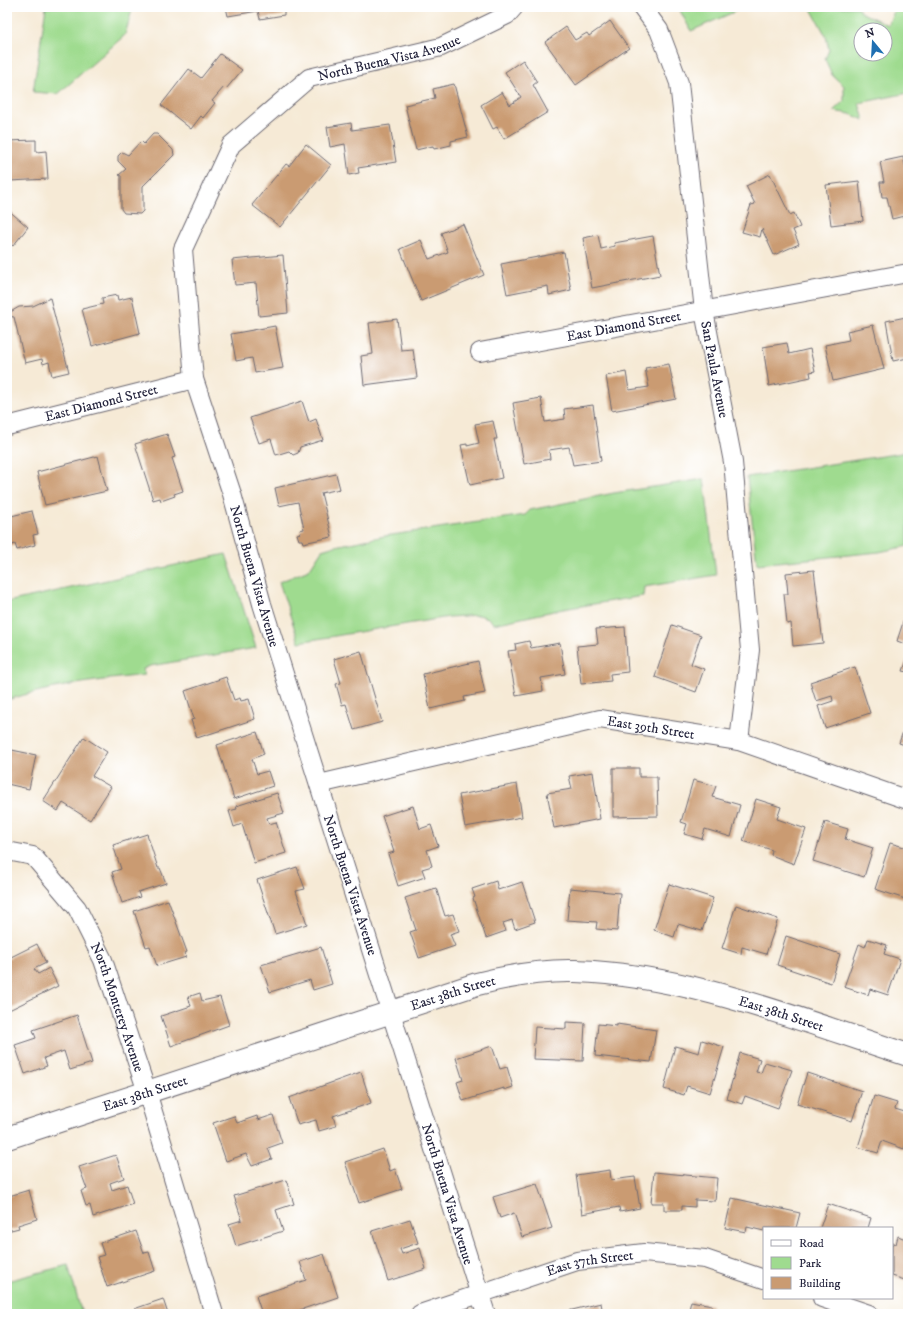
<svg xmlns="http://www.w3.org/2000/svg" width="915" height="1321" font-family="'IM FELL DW Pica',serif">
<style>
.green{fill:#9fdb8f;stroke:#607e65;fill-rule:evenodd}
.building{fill:#ca9b72}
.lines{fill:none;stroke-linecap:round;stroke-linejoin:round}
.street-casing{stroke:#6c6871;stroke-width:20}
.secondary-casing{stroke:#6c6871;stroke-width:24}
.street{stroke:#fff;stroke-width:18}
.secondary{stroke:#fff;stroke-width:22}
.labels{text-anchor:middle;stroke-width:3;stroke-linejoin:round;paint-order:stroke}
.street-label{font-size:14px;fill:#22223b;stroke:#fff}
</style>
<rect width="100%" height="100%" fill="#fff"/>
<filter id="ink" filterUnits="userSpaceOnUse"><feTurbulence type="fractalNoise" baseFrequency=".025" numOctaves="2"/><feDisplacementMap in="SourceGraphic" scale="8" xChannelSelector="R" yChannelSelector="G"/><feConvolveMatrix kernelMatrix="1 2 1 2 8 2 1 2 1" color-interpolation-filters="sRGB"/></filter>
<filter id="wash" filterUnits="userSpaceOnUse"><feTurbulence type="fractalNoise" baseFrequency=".012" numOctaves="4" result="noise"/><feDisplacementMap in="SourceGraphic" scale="16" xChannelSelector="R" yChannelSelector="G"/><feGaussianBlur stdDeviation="0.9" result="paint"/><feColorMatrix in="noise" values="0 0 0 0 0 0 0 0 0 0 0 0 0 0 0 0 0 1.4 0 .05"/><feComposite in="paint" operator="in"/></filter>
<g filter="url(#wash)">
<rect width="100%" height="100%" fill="#f6ead6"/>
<g class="green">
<path d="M46,7H129L132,10L125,35L58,94L33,92Z"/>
<path d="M678,7H753L743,8L691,31Z"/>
<path d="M810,7H858L862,13L888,25L896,7H908V93L859,103L864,120L850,114L833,111L844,101V86L832,75L825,59L829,50L826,36ZM861,30H885V54H861Z"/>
<path d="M908,452V546L879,552L757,564L747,477Z"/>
<path d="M704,479L716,575L644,587L643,596L563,609L494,624L488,618L479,615L449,617L299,642L279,582L309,570L322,550L335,546L385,536L525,515L530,510L614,493Z"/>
<path d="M226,554L256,648L150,666L143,669L145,675C99,680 51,686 7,700V602Z"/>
<path d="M68,1265L82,1314H7V1281Z"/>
</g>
<g id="blocks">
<g class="building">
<path d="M226,7H286L287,11H284V15L260,19L258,11L228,16Z"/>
<path d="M610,21L629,48L576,85L545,42L566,27L575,40L587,33L589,36Z"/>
<path d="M220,54L242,70L226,89L224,87L212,101L215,103L203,118L201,116L191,129L161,105L189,69L201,78Z"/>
<path d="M523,60L537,82L533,85L548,112L504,139L497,127L493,129L481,105L502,92L510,105L521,97L505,72Z"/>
<path d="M454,84L468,137L451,141V145L434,149L433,146L416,150L405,105L435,98L433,89Z"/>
<path d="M351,123L352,130L390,125L396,162L358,168L359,173L349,175L345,144L330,147L327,127Z"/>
<path d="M153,134H157L173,150L174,155L143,186V211L140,214L124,213L121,209V176L119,175L126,169L118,161V156L122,152L128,155L141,141L144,144Z"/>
<path d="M36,140V152L46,151L48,179L10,181L7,141Z"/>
<path d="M306,144L331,165L280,227L252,205L286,164L289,166Z"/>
<path d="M903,157L908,177V201L905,202L908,215L892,219L887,197H882L880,182H884L880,162Z"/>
<path d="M770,174L790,215L794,213L800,227L793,230L799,244L774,255L762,229L760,237L742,232L751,205L755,204L746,186Z"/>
<path d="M859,181L863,221L831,225L826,185Z"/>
<path d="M7,209L28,227L13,246L7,241Z"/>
<path d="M463,224L484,275L421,301L400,249L421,240L429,259L448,252L441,233Z"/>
<path d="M598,235L601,249L615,246L614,243L653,236L660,275L592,288L583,238Z"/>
<path d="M564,252L571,290L549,295L548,286L507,294L501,264Z"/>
<path d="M283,255L288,313L259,316L256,283L235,285L232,260Z"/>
<path d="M117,295L118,300L132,297L140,333L92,346L82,309L103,304L102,298Z"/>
<path d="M50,298L69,372L52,376L49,362L43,364L42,359L25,363L14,317L7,316V314L19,307L33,306Z"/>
<path d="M906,317L908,358L893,361L886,321Z"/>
<path d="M397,319L401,350L413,349L417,378L364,385L361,356L373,354L369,323Z"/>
<path d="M873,325L884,369L833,381L825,345L849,340L847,331Z"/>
<path d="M275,326L283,368L255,373L252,358L236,361L231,334Z"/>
<path d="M787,343L789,354L810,349L815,371L810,372L811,377L769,386L763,347Z"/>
<path d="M669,364L676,399L612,411L606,376L626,372L629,390L649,387L645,368Z"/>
<path d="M541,398L545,422L565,419L564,409L593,405L601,461L573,465L569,447L549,450L550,459L524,464L513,403Z"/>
<path d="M302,401L309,422L316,419L323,440L300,447L298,453L293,455L289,451L276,455L271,439L259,443L250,418Z"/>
<path d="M493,421L497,439H494L502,478L470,485L461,445L467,444V446L479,443L475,424Z"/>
<path d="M167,434L175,457L172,458L183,491L174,494L175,496L161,501L160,498L153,500L135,444Z"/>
<path d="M98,456L107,491L45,505L37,472Z"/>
<path d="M336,474L340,489L321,493L332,537L303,543L302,540H299L297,534L301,533L300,530L304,529L298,502L279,506L275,488Z"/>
<path d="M32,511L38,534L33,535L35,545L17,550L15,544L7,547V517Z"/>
<path d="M814,570L823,643L793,646L791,623L787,624L784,594H788L786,573Z"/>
<path d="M908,607V645L897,641Z"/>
<path d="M672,625L701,635L691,664L704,669L696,692L655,677Z"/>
<path d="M625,627L628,672L610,674L611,681L581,684L577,646L598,644L596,629Z"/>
<path d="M529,641L531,648L560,643L565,674L541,678L543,691L516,696L508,651L516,650L515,644Z"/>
<path d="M361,651L382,722L354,730L346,704L342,705L336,684L341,683L334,659Z"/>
<path d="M908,657V672L903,671Z"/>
<path d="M478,661L485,693L464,697L465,701L430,709L423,674Z"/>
<path d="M855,667L870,713L825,728L818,706L833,701L832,696L816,701L810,682Z"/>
<path d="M226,677L234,700L240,698L241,701L249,699L255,719L197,738L191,720L194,719L185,691Z"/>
<path d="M908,717V746L899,743Z"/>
<path d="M257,732L264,754L252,759L257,774L268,771L273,786L234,799L217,745Z"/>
<path d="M84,737L107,752L92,776L111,787L90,820L63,803L58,811L43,801Z"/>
<path d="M7,749L36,755L29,789L7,784Z"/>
<path d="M613,768H639V777H657L658,816L613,817Z"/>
<path d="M593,772L600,819L554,828L547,793L572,789L569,776Z"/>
<path d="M693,780L716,786L712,797L740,805L731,837L705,829L702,839L684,834L687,824L681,822Z"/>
<path d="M517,784L522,817L465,827L459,795Z"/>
<path d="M277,793L284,813L267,818L269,824L276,822L286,853L254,863L242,824L234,827L229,811L237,809L236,806Z"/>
<path d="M756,799L781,807L777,819L806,829L794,864L771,855L772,850L743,841Z"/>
<path d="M413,806L420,829L431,825L438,846L427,850L432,866L422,869L425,877L398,886L388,854L394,852L382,816Z"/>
<path d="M825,822L848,829L845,839L873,848L864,877L813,861Z"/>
<path d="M147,834L158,868H160L166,883L138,892L140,897L122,903L112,872L121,869L113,845Z"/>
<path d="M890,843L908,848V900L875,889Z"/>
<path d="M297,867L305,889L296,891L307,924L275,934L257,880Z"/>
<path d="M496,881L498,890L522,882L535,922L515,929L512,920L503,923L506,931L486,938L473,898L475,897L472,889Z"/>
<path d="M669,884L713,898L702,931L678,924L674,937L654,930Z"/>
<path d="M436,888L445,916L453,914L459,931L450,934L455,946L419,958L410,932L416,930L405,898Z"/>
<path d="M570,888L620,893L617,931L596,929L597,922L567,920Z"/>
<path d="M168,900L187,952L185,953L186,957L157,966L150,946L146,947L134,911Z"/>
<path d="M736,905L778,919L766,954L742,947L741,954L722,948Z"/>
<path d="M786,936L840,954L831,983L777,965Z"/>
<path d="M868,939L887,945L884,954L900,959L888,995L870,989L868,995L844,987L859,944L865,947Z"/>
<path d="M37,944L46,963L34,969L38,974L49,968L58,986L7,1011V989L9,988L7,984V959Z"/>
<path d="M321,947L332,984L313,990L310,980L270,992L261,965Z"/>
<path d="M200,993L202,1001L220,997L229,1025L171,1046L161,1016L191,1006L188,997Z"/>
<path d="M77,1015L92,1063L70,1070L64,1051L44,1058L47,1066L25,1074L15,1045L36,1038L33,1030Z"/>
<path d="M566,1022L585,1023L583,1061L533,1059L535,1027L566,1029Z"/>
<path d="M598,1024L617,1026V1024L656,1030L651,1062L595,1056Z"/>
<path d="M702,1040L724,1047L710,1093L687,1086L684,1095L664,1089L675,1046L699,1053Z"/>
<path d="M492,1046L500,1069L507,1067L513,1087L504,1090V1088L463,1101L457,1082L463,1080L456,1058Z"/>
<path d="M740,1053L760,1059L756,1072L761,1073L765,1062L792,1070L778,1108L745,1096L742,1104L727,1099Z"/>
<path d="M361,1072L371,1103L333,1116L336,1126L319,1131L316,1120L298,1125L289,1098Z"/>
<path d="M807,1073L862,1091L852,1121L797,1104Z"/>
<path d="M874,1096L897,1103L895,1109L908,1113V1138L904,1149L882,1141L878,1153L858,1147Z"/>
<path d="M273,1115L282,1143L268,1148L272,1159L252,1166L246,1154L226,1161L213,1123L234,1116L237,1123L257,1116L258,1120Z"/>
<path d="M383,1149L390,1171L395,1169L402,1189L359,1203L345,1162Z"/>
<path d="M116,1155L124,1178L110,1183L112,1190L127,1185L133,1204L93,1217L90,1205L86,1206L81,1191L87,1189L79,1167Z"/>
<path d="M610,1170L611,1180L635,1177L640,1208L620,1212L619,1207L582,1214L576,1175Z"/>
<path d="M654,1172L717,1178L715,1201L695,1200V1207L682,1206V1210H664V1203H651Z"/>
<path d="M286,1180L294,1204L276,1210L283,1231L236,1246L229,1224L242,1220L234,1196Z"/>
<path d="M537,1184L552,1228L522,1237L514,1213L500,1218L493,1197Z"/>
<path d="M29,1190L37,1219L18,1225L19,1228L7,1231V1191L9,1196Z"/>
<path d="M732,1198L800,1213L796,1228H764V1231L747,1227L746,1232L725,1228Z"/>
<path d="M828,1204L871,1218L868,1228H820Z"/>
<path d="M410,1219L418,1243L400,1249L402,1254L420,1248L426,1269L388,1281L372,1231Z"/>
<path d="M136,1231L144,1253L149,1252L155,1271L107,1287L97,1257L104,1255L100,1243Z"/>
<path d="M898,1236L908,1240V1281L892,1276V1246L893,1243L896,1244Z"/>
<path d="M324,1254L338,1297L288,1314H262L256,1296L306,1280L300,1262Z"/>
<path d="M163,1299L168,1314H136L134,1309Z"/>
<path d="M691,1301L712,1305L710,1314H688Z"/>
<path d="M601,1303L603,1314H569L568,1311Z"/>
</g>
</g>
</g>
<g filter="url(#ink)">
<use href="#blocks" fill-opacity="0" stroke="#6c6871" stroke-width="1"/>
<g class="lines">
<g class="street-casing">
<g id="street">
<path id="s1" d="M642,7L659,30L679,83L704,311L733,462L750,650L739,741"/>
<path id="s2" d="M480,352L908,273"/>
<path id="s3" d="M7,426L194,379"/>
<path id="s4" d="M319,784L600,719L739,741L908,800"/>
<path id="s5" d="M7,851L33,856L77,908L103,960L147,1092L214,1314"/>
<path d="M822,1298L869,1314"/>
<path id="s6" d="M420,1314L577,1261L644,1253L705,1259L764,1279"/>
<path id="s7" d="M486,1314L262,604L232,494L194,379L183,249L231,145L309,78L441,47L507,15L514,7"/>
</g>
</g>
<g class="secondary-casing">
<g id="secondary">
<path id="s8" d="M7,1138L477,984C509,976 542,970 575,971C691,975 799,1020 908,1055"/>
</g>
</g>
<use href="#street" class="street"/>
<use href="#secondary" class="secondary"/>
</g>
</g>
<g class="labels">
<g class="street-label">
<text dy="5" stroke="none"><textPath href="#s7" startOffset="1410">North Buena Vista Avenue</textPath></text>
<text dy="5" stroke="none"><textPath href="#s2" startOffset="146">East Diamond Street</textPath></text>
<text dy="5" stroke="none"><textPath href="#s1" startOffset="374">San Paula Avenue</textPath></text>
<text dy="5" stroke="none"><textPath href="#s3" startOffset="97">East Diamond Street</textPath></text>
<text transform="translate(255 576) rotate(74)" y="5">North Buena Vista Avenue</text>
<text dy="5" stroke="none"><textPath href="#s4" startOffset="340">East 39th Street</textPath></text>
<text transform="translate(351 885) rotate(72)" y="5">North Buena Vista Avenue</text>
<text dy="5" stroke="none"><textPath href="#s8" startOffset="469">East 38th Street</textPath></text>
<text dy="5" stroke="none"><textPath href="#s5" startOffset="202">North Monterey Avenue</textPath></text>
<text dy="5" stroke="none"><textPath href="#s8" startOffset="805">East 38th Street</textPath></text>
<text dy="5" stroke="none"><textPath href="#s8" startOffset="145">East 38th Street</textPath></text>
<text transform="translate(448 1194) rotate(73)" y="5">North Buena Vista Avenue</text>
<text dy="5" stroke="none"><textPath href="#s6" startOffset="178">East 37th Street</textPath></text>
</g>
</g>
<rect width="915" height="1321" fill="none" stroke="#fff" stroke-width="24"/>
<rect x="763" y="1227" width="130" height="72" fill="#ffffff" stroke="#a7a7b1"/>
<rect x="771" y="1240" width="20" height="6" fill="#ffffff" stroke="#a7a7b1"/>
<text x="799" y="1247" font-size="12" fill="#22223b">Road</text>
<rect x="771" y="1257" width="20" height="12" fill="#9fdb8f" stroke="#a7a7b1"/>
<text x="799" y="1267" font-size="12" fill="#22223b">Park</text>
<rect x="771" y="1277" width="20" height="12" fill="#ca9b72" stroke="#a7a7b1"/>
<text x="799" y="1287" font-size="12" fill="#22223b">Building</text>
<g transform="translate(873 42) rotate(342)"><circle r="19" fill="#ffffff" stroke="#a7a7b1"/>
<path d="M0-3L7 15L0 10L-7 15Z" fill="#1f6fb2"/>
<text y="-6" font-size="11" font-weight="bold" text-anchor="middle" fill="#22223b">N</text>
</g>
</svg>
